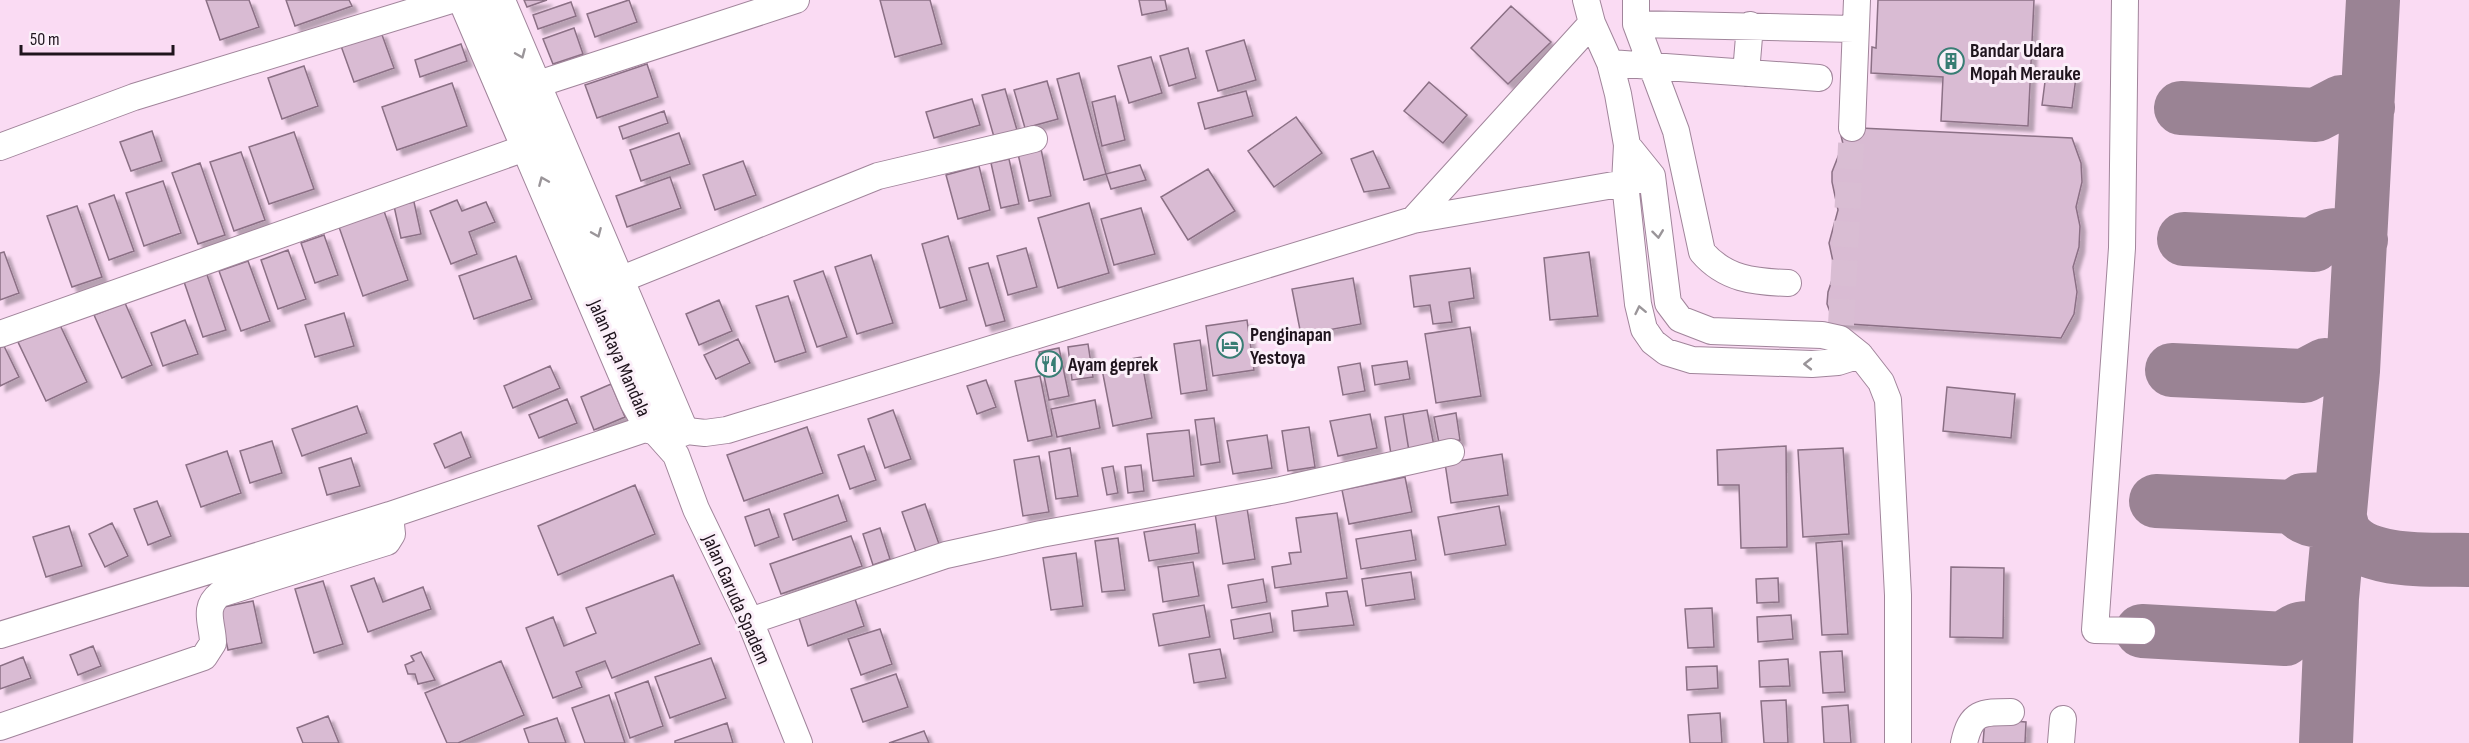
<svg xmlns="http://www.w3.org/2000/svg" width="2469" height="743" viewBox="0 0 2469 743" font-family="'Sofia Sans Condensed',sans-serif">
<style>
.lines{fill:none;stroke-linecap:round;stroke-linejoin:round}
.taxiway{stroke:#9a8394;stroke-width:54}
.building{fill:#d9bbd3;stroke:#8b7085;stroke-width:1.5;filter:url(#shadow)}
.minor-tunnel{stroke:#d9bdd3;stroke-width:26;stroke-dasharray:26 13;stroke-linecap:butt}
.minor-casing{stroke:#a1859b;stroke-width:28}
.highway-casing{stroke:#a1859b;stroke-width:35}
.minor{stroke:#fff;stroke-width:26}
.highway{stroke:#fff;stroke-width:33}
.oneway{stroke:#9a9599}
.labels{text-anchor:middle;stroke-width:6;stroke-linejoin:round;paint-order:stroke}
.poi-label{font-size:20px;font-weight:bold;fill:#1f141d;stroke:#fbeff9;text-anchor:start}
.street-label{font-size:20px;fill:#1f141d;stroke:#fbeff9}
</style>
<defs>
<filter id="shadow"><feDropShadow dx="5.5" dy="5.5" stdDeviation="1.5" flood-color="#0004"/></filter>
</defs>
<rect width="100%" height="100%" fill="#fadbf3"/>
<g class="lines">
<path class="taxiway" d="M2181,108l135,7 25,-13 27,5
M2184,239l130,6c15,-14 29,-11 47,-5
M2172,370l132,6 21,-11 28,6
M2156,501l137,6 10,-7 25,-1
M2293,507c14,16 28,16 46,8 2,6 3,13 6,18 21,32 90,26 124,27
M2142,631l143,8c14,-15 27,-13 45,-4
M2326,743l6,-145 21,-227 20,-371"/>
</g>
<path class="building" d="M206,0h43l10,27 -39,13z
M286,0h63l3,6 -57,20z
M524,0h23l-20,7z
M629,0l8,22 -42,15 -8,-23z
M880,0h50l12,44 -47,13z
M1139,0h26l2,10 -25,5z
M1878,0h156l-6,126 -87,-5 2,-44 -72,-4 1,-26 4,1z
M571,2l5,14 -38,13 -5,-14z
M1511,6l40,36 -43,42 -37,-36z
M574,28l9,26 -30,10 -10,-25z
M381,32l13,36 -40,14 -13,-36z
M1244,40l12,40 -38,11 -12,-40z
M461,44l6,17 -47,16 -5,-17z
M1188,48l8,30 -27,8 -9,-30z
M1151,57l11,36 -33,10 -11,-37z
M647,64l11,33 -61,21 -12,-33z
M304,66l14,40 -36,13 -14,-41z
M1079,73l27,101 -22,6 -27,-101z
M2046,74l30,3 -4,31 -30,-3z
M1047,81l11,38 -33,9 -11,-38z
M1429,82l38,33 -24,28 -39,-32z
M452,83l15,43 -70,24 -15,-43z
M1005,89l12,41 -23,7 -12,-42z
M1246,91l7,25 -48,13 -7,-26z
M1115,96l10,44 -23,6 -10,-44z
M972,99l8,26 -46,13 -8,-26z
M664,111l4,12 -45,16 -4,-12z
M1296,117l26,36 -48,34 -26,-36z
M1839,127l233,11 9,25 1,19 -6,25 4,19 -1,21 -6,20 4,25 -3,22 -13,24 -227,-15 -7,-19 1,-12 7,-21 -6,-28 9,-33 -6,-28v-10l11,-28z
M152,131l10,30 -31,10 -11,-29z
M294,132l20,57 -45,15 -20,-57z
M679,133l11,31 -49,17 -11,-31z
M1041,149l10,47 -22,5 -11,-47z
M1373,151l17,37 -26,4 -13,-33z
M241,152l24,68 -31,11 -24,-69z
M1009,159l10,45 -18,4 -10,-45z
M743,161l13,34 -41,15 -12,-35z
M200,163l25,72 -27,9 -26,-71z
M1140,165l6,15 -35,9 -5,-15z
M979,166l11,44 -32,9 -12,-44z
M1208,169l27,42 -47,29 -27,-43z
M670,177l11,31 -54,19 -11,-31z
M163,181l18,52 -37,13 -18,-53z
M114,195l20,56 -25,9 -20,-56z
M457,200l5,11 24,-9 9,20 -26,10 8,22 -26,10 -21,-53z
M414,202l7,32 -20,4 -7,-32z
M1089,203l20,70 -51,15 -20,-70z
M77,206l25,71 -30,10 -25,-71z
M1141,208l14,46 -41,11 -13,-46z
M384,211l24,69 -45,16 -24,-69z
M324,235l14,40 -23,8 -14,-40z
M948,236l19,64 -27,8 -18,-64z
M1026,248l11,39 -29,8 -11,-39z
M288,250l18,49 -28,10 -17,-49z
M4,252l15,41 -19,7v-47z
M1589,252l9,64 -48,4 -6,-62z
M871,255l22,68 -36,11 -22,-67z
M516,256l16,43 -58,20 -15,-43z
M248,261l22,60 -29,10 -22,-60z
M988,263l17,58 -19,5 -17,-58z
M1470,268l4,30 -25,4 3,20 -19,2 -3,-19 -16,2 -4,-31z
M205,269l21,61 -23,7 -21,-61z
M823,271l24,66 -30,10 -23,-66z
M1353,278l8,46 -60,11 -9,-46z
M788,296l18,56 -31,10 -19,-56z
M719,300l13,31 -33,14 -13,-31z
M125,303l27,62 -30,13 -28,-63z
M344,313l10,33 -39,11 -10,-32z
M185,320l13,34 -35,12 -12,-33z
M1247,320l7,50 -41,6 -7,-50z
M59,323l28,59 -41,19 -28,-59z
M1470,327l11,69 -45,7 -11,-69z
M738,339l12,24 -34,16 -12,-24z
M1200,340l7,50 -26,4 -7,-50z
M3,344l16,33 -19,9v-41z
M1088,344l5,33 -21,3 -4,-33z
M1059,348l10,48 -20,4 -10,-48z
M1141,357l11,61 -39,8 -12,-62z
M1407,361l3,18 -35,6 -3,-19z
M1360,363l5,28 -22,4 -5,-28z
M550,366l10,22 -47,20 -9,-22z
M1040,376l12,60 -24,5 -13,-60z
M986,380l10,27 -19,7 -10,-28z
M611,384l14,33 -31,13 -13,-33z
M1947,387l68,7 -4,44 -68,-7z
M567,399l10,24 -38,15 -10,-23z
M1095,400l5,28 -43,9 -6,-28z
M357,406l10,27 -65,23 -10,-27z
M893,410l18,49 -26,9 -17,-49z
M1427,410l7,36 -25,5 -6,-37z
M1456,413l4,27 -21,3 -5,-26z
M1370,414l7,34 -39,8 -8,-35z
M1403,414l6,37 -18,3 -6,-37z
M1214,418l6,44 -19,3 -6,-45z
M807,427l16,46 -79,28 -17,-46z
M1309,427l6,40 -27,4 -6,-40z
M1189,430l5,46 -41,5 -6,-47z
M461,432l10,25 -26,11 -11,-24z
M1267,435l5,33 -39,6 -6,-33z
M272,441l10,32 -32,10 -10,-32z
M864,446l12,34 -26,9 -12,-34z
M1786,446l1,101 -46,1 -2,-63h-21l-1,-35z
M1070,448l8,48 -22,3 -7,-47z
M1843,448l6,86 -46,3 -5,-87z
M227,451l14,42 -40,14 -15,-42z
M1502,454l6,41 -57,8 -6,-40z
M1039,456l10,56 -26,4 -9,-56z
M351,458l9,28 -33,9 -8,-27z
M1141,465l3,26 -16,2 -3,-26z
M1113,466l5,27 -11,2 -5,-27z
M1405,477l7,35 -63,12 -7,-34z
M635,485l20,49 -97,41 -20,-49z
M838,495l9,26 -54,19 -9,-26z
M157,501l14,35 -23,9 -14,-36z
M925,504l14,40 -23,8 -14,-40z
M1499,506l7,39 -61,10 -7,-38z
M1247,508l8,51 -32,5 -8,-51z
M769,509l10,28 -24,9 -10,-29z
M1337,513l10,65 -72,10 -3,-21 19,-3 -2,-11 12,-1 -5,-34z
M112,523l16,33 -23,11 -16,-33z
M1195,524l4,29 -50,8 -5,-29z
M69,526l13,40 -36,11 -13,-40z
M880,528l10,31 -17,6 -10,-31z
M1411,530l5,30 -55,9 -5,-30z
M851,536l11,30 -81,28 -11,-30z
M1118,538l7,52 -23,2 -7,-51z
M1842,541l6,93 -26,1 -6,-92z
M1076,553l7,53 -32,4 -8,-52z
M1193,562l6,34 -36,6 -5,-35z
M1951,567l53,1 -1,70 -53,-1z
M1411,572l4,27 -49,7 -4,-27z
M673,575l27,69 -88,34 -7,-17 -29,11 6,15 -29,11 -27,-70 27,-11 11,29 32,-13 -10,-25z
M374,578l9,24 40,-15 8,22 -63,23 -17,-46z
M1778,578l1,24 -22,1 -1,-24z
M1263,579l4,23 -35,6 -4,-23z
M323,581l20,63 -29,9 -19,-64z
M1347,591l7,34 -60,6 -2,-20 36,-5 -2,-13z
M855,599l9,27 -56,20 -9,-28z
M253,601l9,42 -34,7 -9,-42z
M1204,605l6,32 -51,9 -6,-32z
M1712,608l2,39 -26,1 -3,-39z
M1270,613l3,19 -39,7 -3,-19z
M1791,615l2,24 -35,3 -1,-25z
M880,629l12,35 -31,11 -13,-36z
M93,646l8,20 -23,9 -8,-20z
M1220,649l6,29 -32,5 -5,-29z
M1842,651l3,41 -22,1 -3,-41z
M421,652l14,28 -17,4 -3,-10h-7l-3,-9 9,-4 -3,-5z
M23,657l8,21 -31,11v-23z
M711,658l15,40 -56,20 -15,-41z
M1788,659l2,27 -30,1 -1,-26z
M501,661l23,54 -66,28h-11l-22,-50z
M1717,666l1,22 -31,2 -1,-23z
M896,674l12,33 -45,15 -12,-33z
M648,681l15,45 -33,12 -15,-45z
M609,695l16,48h-40l-13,-35z
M1786,700l2,43h-24l-3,-42z
M1848,705l3,38h-27l-2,-36z
M1720,713l2,30h-32l-2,-28z
M328,716l11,27h-36l-6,-15z
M557,718l9,25h-37l-5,-14z
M1985,719l41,3 -1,21h-42z
M727,723l6,20h-58v-2z
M924,731l5,12h-40z"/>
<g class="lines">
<path class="minor-tunnel" d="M1841,325l11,-197"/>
<g class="minor-casing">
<path id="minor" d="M1586,0l6,23 18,40 8,31 9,51 -2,38 13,121 6,25 9,13 13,10 26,8 120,4 26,-2 22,-7 -20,-16 -18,-4 -111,-4 -31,-12 -12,-16 -16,-127 -25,-31
M1636,0v24
M2125,0l-3,248 -27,382 47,1
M1610,63l209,15
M1746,73l4,-48
M535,85l261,-85
M1852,128l5,-128
M0,147l134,-50 317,-97
M1413,220l179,-197
M617,281l261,-105 156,-37
M1788,283c-34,-1 -63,-4 -86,-31l-26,-121 -40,-107 218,5
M0,334l528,-187
M1860,355l21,27 7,18 10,195v148
M651,427l25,28 20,54 54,112 49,122
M750,621l196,-66 95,-21 240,-44 170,-38
M0,635l390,-120 261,-88 54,6 22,-3 686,-210 212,-37 27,-7
M0,727l204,-70 9,-14c0,-19 -11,-35 7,-49l167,-52 5,-8 -2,-19
M1964,743c7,-31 17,-31 47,-31
M2061,743l2,-24"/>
</g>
<g class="highway-casing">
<path id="highway" d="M465,0l172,402 14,25
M498,0l183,430"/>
</g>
<use href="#minor" class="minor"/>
<use href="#highway" class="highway"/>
</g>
<defs><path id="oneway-chevron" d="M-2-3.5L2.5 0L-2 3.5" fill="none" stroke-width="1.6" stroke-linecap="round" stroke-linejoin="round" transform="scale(1.5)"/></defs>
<g class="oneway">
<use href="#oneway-chevron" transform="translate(521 54) rotate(67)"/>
<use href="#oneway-chevron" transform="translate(543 181) rotate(-113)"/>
<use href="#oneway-chevron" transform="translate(597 233) rotate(67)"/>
<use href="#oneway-chevron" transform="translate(1658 234) rotate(83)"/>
<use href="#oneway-chevron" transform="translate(1640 310) rotate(-102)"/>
<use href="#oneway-chevron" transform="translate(1808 364) rotate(-180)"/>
</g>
<defs>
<g id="building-ring" transform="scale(1.35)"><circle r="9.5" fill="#fbeff9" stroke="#387d74" stroke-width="1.5"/><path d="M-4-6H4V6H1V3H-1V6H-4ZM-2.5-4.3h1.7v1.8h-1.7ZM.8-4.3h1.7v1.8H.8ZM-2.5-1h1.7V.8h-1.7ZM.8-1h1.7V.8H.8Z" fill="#387d74"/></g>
<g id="hotel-ring" transform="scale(1.35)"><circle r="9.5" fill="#fbeff9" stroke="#387d74" stroke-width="1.5"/><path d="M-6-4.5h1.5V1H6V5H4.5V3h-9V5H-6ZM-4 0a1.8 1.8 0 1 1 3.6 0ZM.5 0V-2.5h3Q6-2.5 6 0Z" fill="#387d74"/></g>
<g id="restaurant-ring" transform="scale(1.35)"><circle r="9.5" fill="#fbeff9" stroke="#387d74" stroke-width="1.5"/><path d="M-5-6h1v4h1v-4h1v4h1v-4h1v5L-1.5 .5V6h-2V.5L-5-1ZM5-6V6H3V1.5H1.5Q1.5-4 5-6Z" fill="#387d74"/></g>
</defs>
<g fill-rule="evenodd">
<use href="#building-ring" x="1951" y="61"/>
<use href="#hotel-ring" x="1230" y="345"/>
<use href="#restaurant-ring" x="1049" y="364"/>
</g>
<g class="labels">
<g class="poi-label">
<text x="1970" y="57">Bandar Udara<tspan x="1970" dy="23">Mopah Merauke</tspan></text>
<text x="1250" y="341">Penginapan<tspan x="1250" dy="23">Yestoya</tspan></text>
<text x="1068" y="371">Ayam geprek</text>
</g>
<g class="street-label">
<text transform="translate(620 358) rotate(66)" y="7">Jalan Raya Mandala</text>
<text transform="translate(737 599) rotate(66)" y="7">Jalan Garuda Spadem</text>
</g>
</g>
<path d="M21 45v9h152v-9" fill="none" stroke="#1f141d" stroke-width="3"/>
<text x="30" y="45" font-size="18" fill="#1f141d" stroke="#fbeff9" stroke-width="4.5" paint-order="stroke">50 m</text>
</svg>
